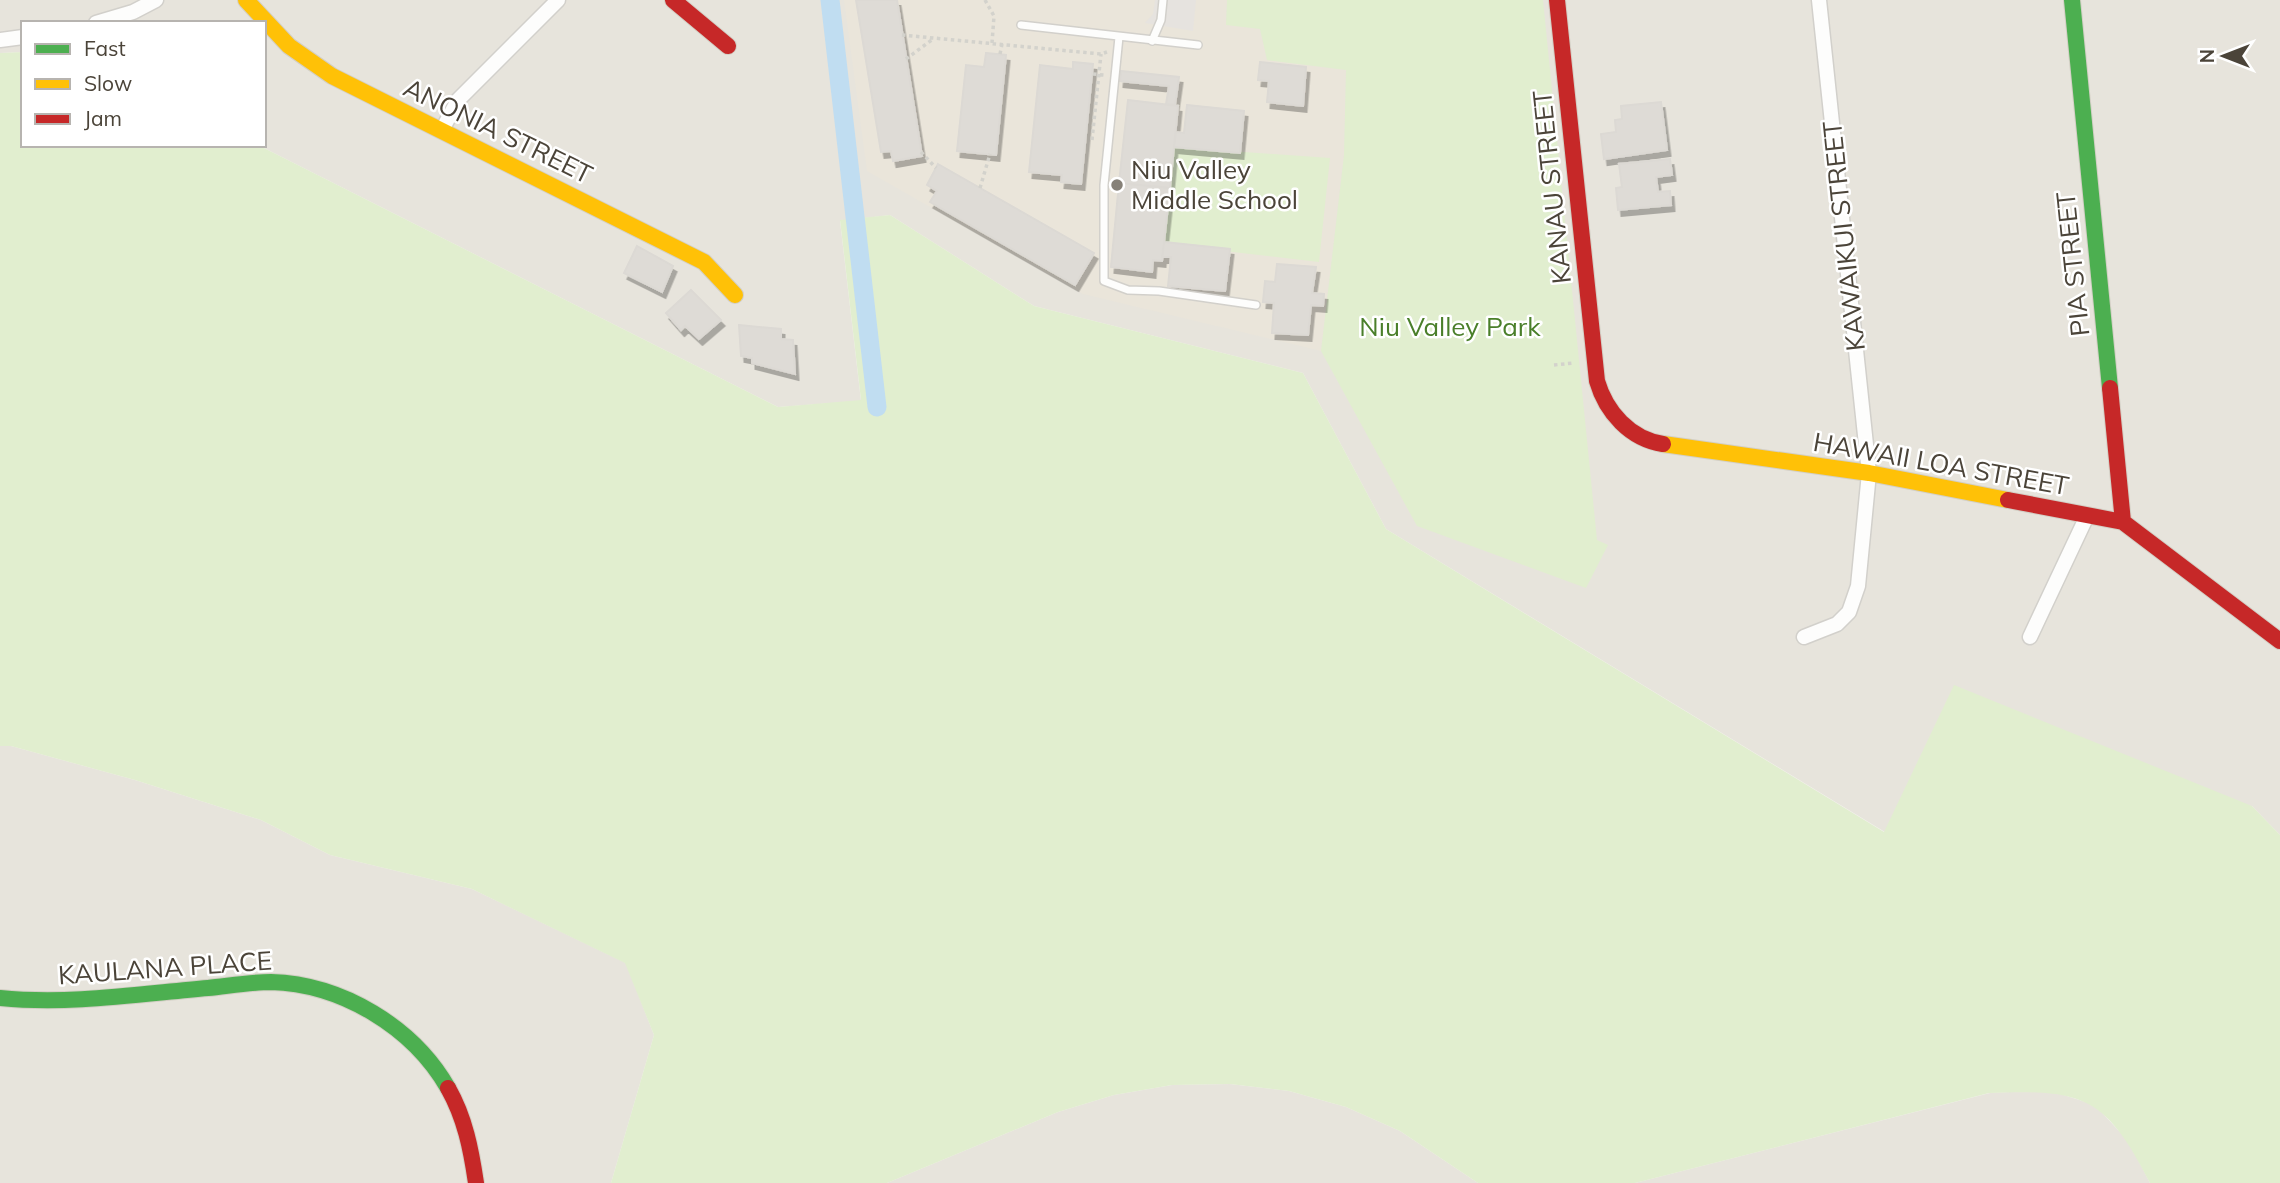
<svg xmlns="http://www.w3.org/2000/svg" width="2280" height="1183" viewBox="0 0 2280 1183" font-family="Mulish,sans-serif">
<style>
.residential{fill:#e7e4dc}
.education{fill:#eae5da}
.green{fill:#e1eecf}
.parking{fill:#e6e3df}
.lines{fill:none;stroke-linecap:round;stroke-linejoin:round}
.canal{stroke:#c0ddf1;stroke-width:19}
.building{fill:#dedbd6;stroke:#dcd9d4;stroke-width:2;filter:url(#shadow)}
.lane-casing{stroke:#d2d0cb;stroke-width:10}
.street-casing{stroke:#d2d0cb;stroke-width:17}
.fast-casing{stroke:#d3cfc5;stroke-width:18}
.slow-casing{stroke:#d3cfc5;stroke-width:18}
.jam-casing{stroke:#d3cfc5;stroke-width:18}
.path{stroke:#d3d2cc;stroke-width:3.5;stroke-dasharray:3.5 3.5;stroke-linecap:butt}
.lane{stroke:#fdfdfc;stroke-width:7}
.street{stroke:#fdfdfc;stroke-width:14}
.fast{stroke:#4caf50;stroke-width:16}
.slow{stroke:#ffc107;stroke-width:16}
.jam{stroke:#c62828;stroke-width:16}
.poi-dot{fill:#868178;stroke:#fff;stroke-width:2.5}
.labels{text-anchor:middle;stroke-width:5;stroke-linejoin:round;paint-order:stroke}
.street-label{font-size:26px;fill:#4b4439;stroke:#fff}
.poi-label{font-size:26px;fill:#4b4439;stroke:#fff;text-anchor:start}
.park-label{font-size:26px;fill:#4a7f2a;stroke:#fff}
</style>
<defs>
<filter id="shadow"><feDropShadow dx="3.5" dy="6" stdDeviation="0" flood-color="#0004"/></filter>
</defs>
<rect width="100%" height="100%" fill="#f4f2ee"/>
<path class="residential" d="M0,0h2280v835l-28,-29 -367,26 -499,-303 -83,-156 -269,-67 -144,-91 -50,6 21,180 -83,6 -520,-262h6v-122h-241v29l-23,1z
M0,746h11l124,34 126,40 69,35 142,34 154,74 28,72 -43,148h-611z
M1230,1084l59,7 57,16 54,24 78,52h-591l171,-71 56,-17 58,-10z
M2048,1090l47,15 34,37 21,41h-515l355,-90z"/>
<path class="education" d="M844,0h383l-1,24 34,5 7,31 79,10 -2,85 -23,196 -238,-57 -216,-123z"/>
<path class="green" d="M1227,0h316l54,540 11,5 -22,43 -169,-62 -96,-175 23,-196 2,-85 -79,-10 -7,-31 -34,-4z
M23,52v93h235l520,262 83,-7 -21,-180 50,-5 144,91 269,67 83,156 498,303 70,-147 298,121 28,29v348h-130c-44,-86 -66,-94 -161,-90l-354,90h-157l-78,-52 -54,-24 -57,-16 -59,-7 -58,1 -58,10 -56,17 -171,71h-276l43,-148 -29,-72 -153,-74 -142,-34 -69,-35 -126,-40 -124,-34h-11v-693z
M1174,147l156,11 -11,104 -155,-18z"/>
<path class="parking" d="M1155,0h41l-3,31 -48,-8 8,-9z"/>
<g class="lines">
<path class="canal" d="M830,0l47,407"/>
</g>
<path class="building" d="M856,0h41l25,156 -29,5 -2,-10 -10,1z
M986,53l20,2 -10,100 -39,-4 9,-86 18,2z
M1073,62l20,2 -12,120 -20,-2 1,-7 -33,-3 11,-107 33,4z
M1260,62l46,5 -3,39 -36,-4 2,-21 -11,-1z
M1121,71l58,6 -4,28 -9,-1 3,-18 -49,-5z
M1128,100l50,6 -8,82 -51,-5z
M1661,102l6,48 -63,9 -3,-25 15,-2 -1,-12 7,-1 -1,-13z
M1187,105l57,6 -4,42 -66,-6 2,-15 8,1z
M1670,159l2,16 -16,2 2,15 12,-1 1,14 -53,5 -2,-22 6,-1 -3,-23z
M938,164l156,89 -19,32 -145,-83 7,-11 -10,-6z
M1119,183l51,5 -8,73 -9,-1 -1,12 -41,-5z
M1164,242l66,7 -5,42 -57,-5 3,-29h-9z
M637,246l36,20 -11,26 -38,-19z
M1277,264l39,3 -4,26 12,1 -1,12 -12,-1 -3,30 -36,-2 2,-30 -11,-1 2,-21 10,1z
M691,290l30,30 -22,19 -14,-13 -4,4 -15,-17z
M739,325l42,4v10l12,1 2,34 -43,-11v-5l-11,-2z"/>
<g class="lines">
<g class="lane-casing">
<path id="lane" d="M1021,25l177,20
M1119,37l-15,148v96l24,9 31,1 97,14
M1152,41l9,-21 2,-20"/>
</g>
<g class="street-casing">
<path id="street" d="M96,23l37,-11 23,-12
M0,40l23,-3
M442,130l16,-30 100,-100
M1804,637l33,-13 12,-12 9,-26 11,-113 -50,-473
M2030,637l57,-121"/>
</g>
<g class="fast-casing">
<path id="fast" d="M2072,0l38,388
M0,998c69,7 139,-4 208,-10 20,-2 43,-6 63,-6 71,2 142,45 177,106"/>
</g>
<g class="slow-casing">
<path id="slow" d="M246,0l43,46 43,30 372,186 31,33
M1663,444l206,29 139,27"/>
</g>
<g class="jam-casing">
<path id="jam" d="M673,0l55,46
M1557,0l40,381c9,31 33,58 66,63
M2110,388l13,134
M2008,500l115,22 157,119
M448,1088c17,30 23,61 28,95"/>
</g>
<path class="path" d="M985,0l9,16
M902,35l199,19 6,-2
M992,43l2,-27
M1000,54l2,-10
M906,59l27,-20
M1093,74l11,1
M1092,140l9,-86
M921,152l15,16
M980,188l10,-34
M1554,365l19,-2"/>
<use href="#lane" class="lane"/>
<use href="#street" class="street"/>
<use href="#fast" class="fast"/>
<use href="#slow" class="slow"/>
<use href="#jam" class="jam"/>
</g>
<circle class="poi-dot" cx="1117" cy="185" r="7"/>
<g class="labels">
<g class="street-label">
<text transform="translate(498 131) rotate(26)" y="9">ANONIA STREET</text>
<text transform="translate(1552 187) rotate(-96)" y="9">KANAU STREET</text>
<text transform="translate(1844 236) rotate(-96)" y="9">KAWAIKUI STREET</text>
<text transform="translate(2073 264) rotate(-96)" y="9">PIA STREET</text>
<text transform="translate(1941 464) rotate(10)" y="9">HAWAII LOA STREET</text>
<text transform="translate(165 968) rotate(-4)" y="9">KAULANA PLACE</text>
</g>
<g class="poi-label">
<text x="1131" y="179">Niu Valley<tspan x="1131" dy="30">Middle School</tspan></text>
</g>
<g class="park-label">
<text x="1450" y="336">Niu Valley Park</text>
</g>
</g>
<rect x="21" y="21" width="245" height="126" fill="#ffffff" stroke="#b7b4b0" stroke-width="2"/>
<rect x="35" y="44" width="35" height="10" fill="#4caf50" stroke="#b7b4b0" stroke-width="2"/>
<text x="84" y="56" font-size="21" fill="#4b4439">Fast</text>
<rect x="35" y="79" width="35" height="10" fill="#ffc107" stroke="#b7b4b0" stroke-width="2"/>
<text x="84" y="91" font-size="21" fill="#4b4439">Slow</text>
<rect x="35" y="114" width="35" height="10" fill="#c62828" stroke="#b7b4b0" stroke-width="2"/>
<text x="84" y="126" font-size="21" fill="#4b4439">Jam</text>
<g transform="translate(2224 56) rotate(270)" stroke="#ffffff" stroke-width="5" paint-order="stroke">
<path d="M0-5L12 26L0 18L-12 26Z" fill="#4b4439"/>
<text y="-10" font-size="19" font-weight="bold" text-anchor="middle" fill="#4b4439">N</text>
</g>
</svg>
